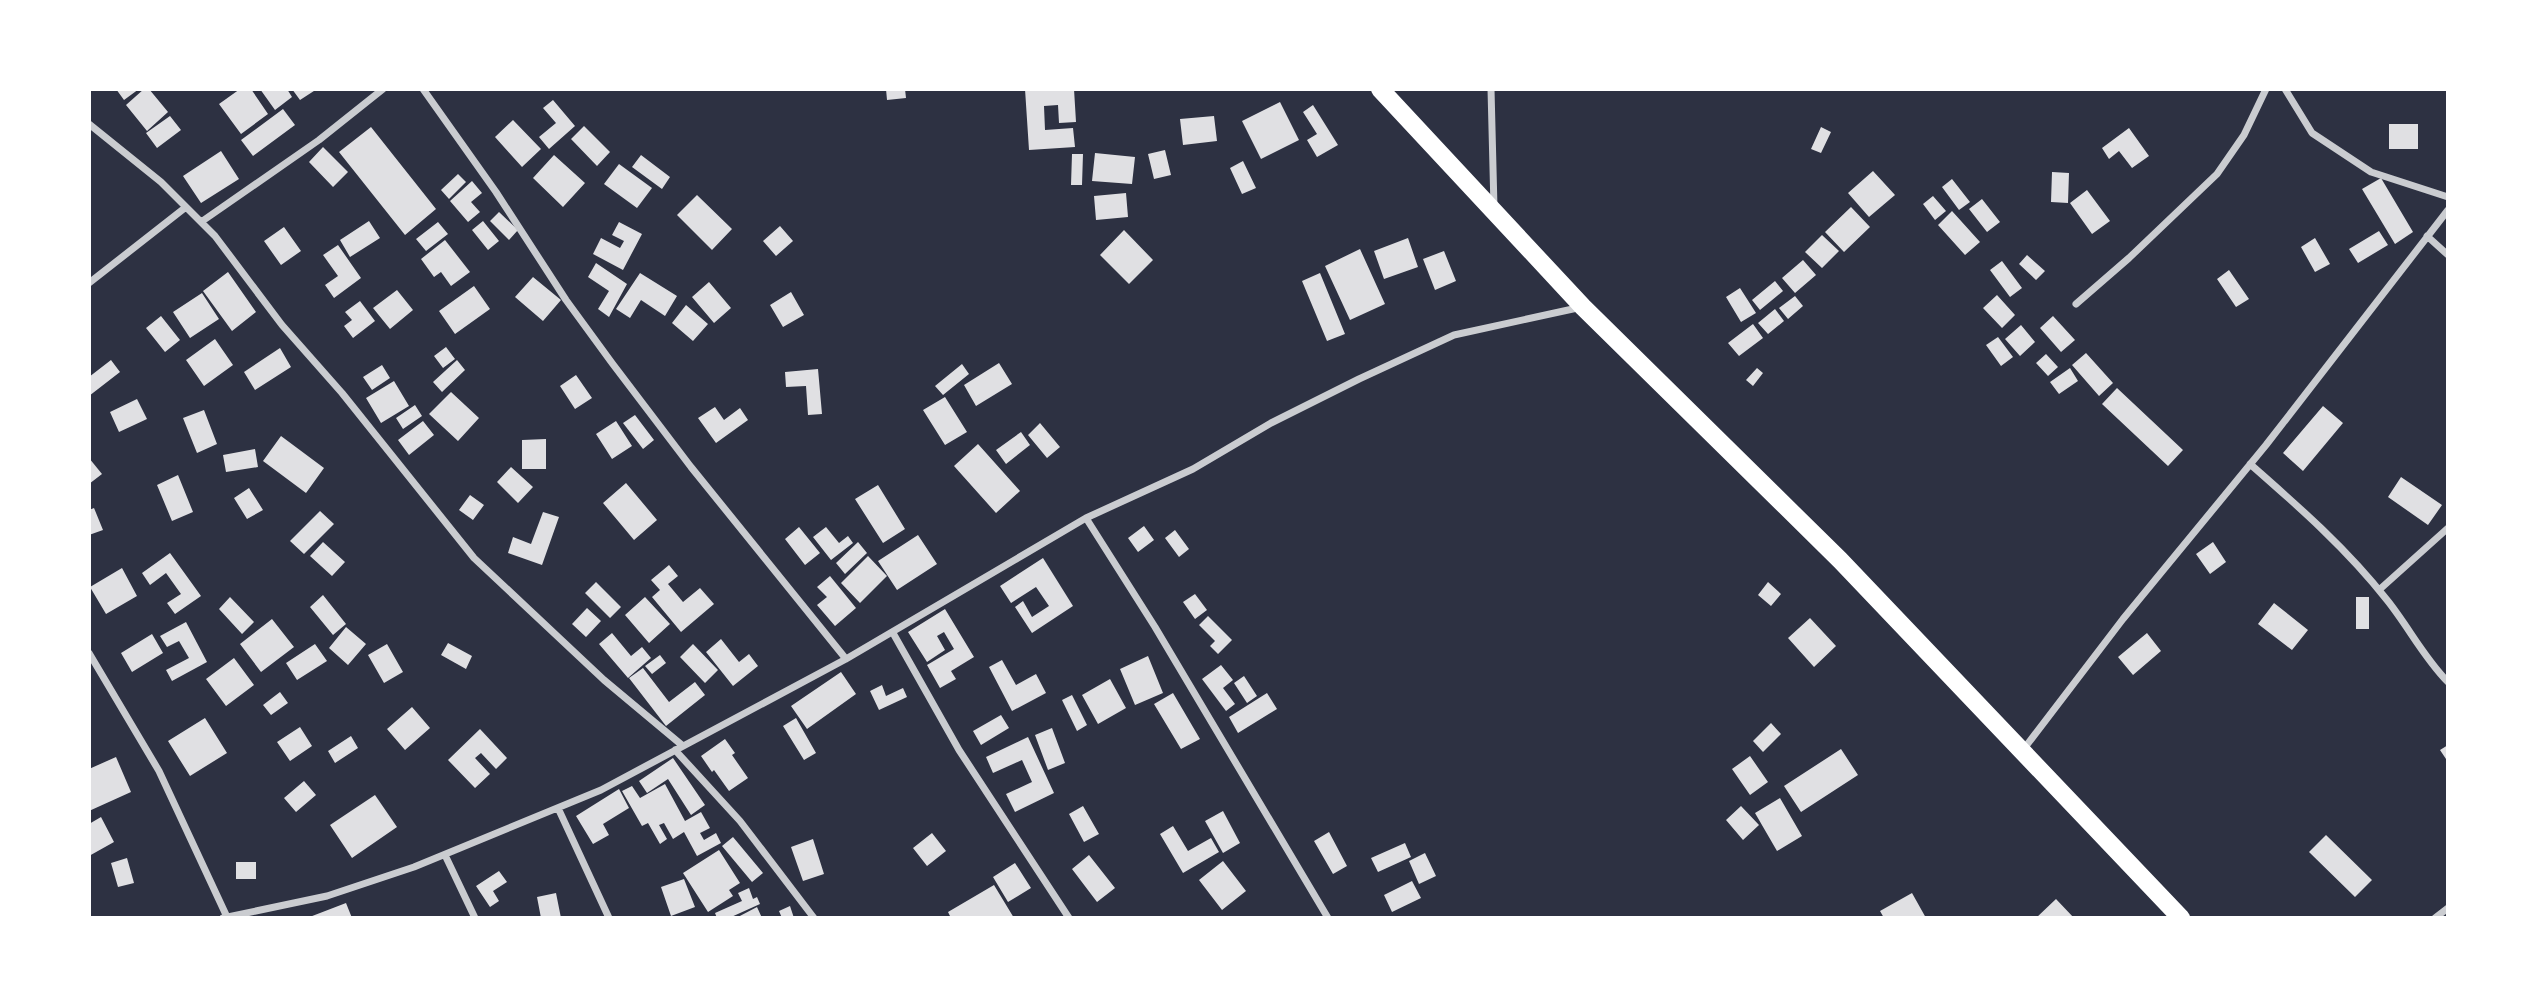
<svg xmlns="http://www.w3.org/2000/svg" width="2537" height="1007" viewBox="0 0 2537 1007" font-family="Overpass,sans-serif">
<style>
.building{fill:#e0e0e3}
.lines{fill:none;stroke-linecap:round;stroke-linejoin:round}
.minor{stroke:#caccd0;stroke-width:7}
.trunk{stroke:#fff;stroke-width:18}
</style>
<rect width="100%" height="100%" fill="#2d3142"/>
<path class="building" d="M116,89h23l-15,11z
M144,89h5l19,23 -21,19 -21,-26z
M240,89h11l17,25 -27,20 -22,-30z
M260,89h27l5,8 -17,13z
M292,89h25l-17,11z
M886,89h19l1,9 -19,2z
M1025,89h49l2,33 -17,1 -1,-18 -14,1 1,24 28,-2 2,19 -46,3z
M553,100l22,26 -26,23 -10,-12 17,-14 -13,-15z
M1280,102l19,38 -38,19 -19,-38z
M1313,105l25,40 -21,12 -10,-17 10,-6 -14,-22z
M283,109l12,16 -42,31 -12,-16z
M170,116l11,14 -24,18 -11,-15z
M1214,116l3,25 -34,4 -3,-26z
M513,120l28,29 -19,18 -27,-30z
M2389,124h29v25h-29z
M584,126l26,26 -13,14 -26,-27z
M371,127l65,82 -31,26 -66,-83z
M1821,127l10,5 -10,21 -10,-4z
M2129,128l20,28 -17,12 -13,-17 -10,8 -7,-11z
M323,147l25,25 -15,15 -24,-25z
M1165,150l6,25 -17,4 -6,-25z
M221,151l18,28 -38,24 -18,-27z
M1095,153l40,4 -3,27 -40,-3z
M1072,154h11l-1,31h-11z
M554,155l31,28 -22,24 -30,-29z
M641,155l29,22 -8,12 -30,-22z
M1243,161l13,27 -14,6 -12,-26z
M619,164l33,24 -15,20 -33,-24z
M1873,171l22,24 -26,22 -21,-24z
M2052,172l17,1 -1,30 -17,-1z
M458,174l8,8 -17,17 -8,-9z
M2381,178l32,54 -18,12 -33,-55z
M1952,179l18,23 -11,8 -17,-23z
M472,181l10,12 -11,9 9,10 -12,10 -18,-21z
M2087,190l23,31 -18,13 -22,-31z
M1126,193l2,24 -32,3 -2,-24z
M697,195l35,34 -20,21 -35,-35z
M1933,196l13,15 -11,9 -12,-16z
M1982,199l18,23 -13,10 -18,-23z
M1851,207l19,20 -26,25 -19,-20z
M1952,211l28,31 -15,13 -27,-30z
M499,212l19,18 -9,10 -19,-19z
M369,221l11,17 -30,19 -10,-17z
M483,221l16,20 -11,9 -16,-20z
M438,222l10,12 -22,17 -10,-12z
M619,222l23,12 -19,36 -30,-16 8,-16 19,10 4,-7 -12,-6z
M780,226l13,15 -17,15 -13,-15z
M284,227l17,24 -20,14 -17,-24z
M1124,230l29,30 -24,24 -29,-29z
M2379,231l9,14 -30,18 -9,-14z
M1822,235l17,16 -17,17 -17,-16z
M1408,238l10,29 -34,12 -10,-28z
M2315,238l15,26 -15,8 -14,-25z
M445,240l25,32 -19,14 -10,-14 -7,5 -13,-18z
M338,245l23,33 -27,20 -9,-13 13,-9 -15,-21z
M1360,249l25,55 -35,16 -25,-54z
M1444,251l12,30 -21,9 -12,-31z
M2027,255l18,16 -9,9 -17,-16z
M1803,260l13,15 -21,18 -13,-15z
M2002,261l20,27 -12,9 -20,-27z
M596,263l31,21 -18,33 -11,-8 11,-18 -21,-14z
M2229,270l20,29 -13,8 -19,-28z
M228,272l28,40 -24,19 -29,-40z
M640,273l37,23 -12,20 -24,-16 -11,18 -14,-9z
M1320,273l25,61 -18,7 -25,-60z
M533,277l28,23 -18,21 -28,-24z
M1775,281l8,10 -23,19 -8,-10z
M709,282l22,26 -17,15 -22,-26z
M474,286l16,23 -35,25 -16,-23z
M1740,288l16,25 -15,9 -15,-25z
M397,290l16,20 -23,19 -17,-21z
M791,292l13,23 -21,12 -13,-22z
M202,293l17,26 -29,19 -17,-26z
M1997,295l18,20 -13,13 -19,-20z
M1795,296l8,10 -15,13 -9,-11z
M360,301l15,20 -22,17 -9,-12 8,-6 -7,-8z
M686,305l22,19 -15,17 -21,-18z
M1775,309l9,12 -16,13 -10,-11z
M161,316l19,24 -15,12 -19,-24z
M2053,316l22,24 -14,12 -21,-24z
M1753,324l10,14 -24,18 -11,-13z
M2021,325l14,17 -15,14 -15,-17z
M1998,337l15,20 -12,9 -15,-21z
M215,339l18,26 -29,21 -18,-26z
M446,347l9,12 -12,9 -9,-12z
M280,348l11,19 -36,23 -11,-18z
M2086,353l27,30 -14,13 -27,-31z
M2046,354l12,13 -10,9 -12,-13z
M111,360l9,12 -31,24v-19z
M457,360l8,10 -23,22 -9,-10z
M999,363l13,21 -36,22 -12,-21z
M962,364l7,10 -26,21 -8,-9z
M382,365l8,13 -18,12 -9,-13z
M1757,368l6,5 -10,13 -7,-6z
M2070,368l8,13 -19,13 -9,-12z
M818,369l4,45 -14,1 -2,-29 -20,1 -1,-15z
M576,375l16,23 -17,11 -15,-23z
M394,381l15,25 -28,17 -15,-25z
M2117,388l66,62 -15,16 -66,-62z
M451,392l28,26 -21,23 -29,-27z
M945,397l22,35 -22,13 -22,-35z
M137,399l10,20 -28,13 -9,-20z
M415,405l7,11 -19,13 -7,-11z
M2323,406l20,17 -40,48 -20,-18z
M715,407l9,13 16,-12 8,12 -32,23 -18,-25z
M204,410l13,34 -20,9 -14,-35z
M635,415l19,25 -11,9 -20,-26z
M423,421l11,14 -25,20 -11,-15z
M616,421l16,25 -20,13 -16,-25z
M1040,423l20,24 -13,11 -19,-23z
M1021,432l9,13 -24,19 -10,-14z
M281,436l43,32 -18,25 -43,-32z
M546,439v30h-24v-29z
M978,444l42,47 -24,22 -42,-47z
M255,449l3,18 -32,5 -3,-17z
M89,458l13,16 -13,10z
M511,467l22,20 -15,16 -21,-21z
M178,475l15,37 -21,9 -15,-36z
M2401,477l41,28 -14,20 -40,-28z
M626,483l31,37 -23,20 -31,-37z
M878,485l27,44 -22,14 -28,-44z
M249,488l14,22 -16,9 -13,-21z
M470,495l14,10 -11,15 -14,-10z
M94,508l9,22 -14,5v-25z
M320,511l14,13 -30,30 -14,-13z
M543,512l16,5 -17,48 -34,-12 5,-16 18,7z
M1144,526l10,14 -16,12 -10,-14z
M799,527l21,26 -15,12 -20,-26z
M826,527l13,16 9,-7 5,7 -22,17 -18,-23z
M1175,530l14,19 -10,8 -14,-19z
M918,535l19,29 -40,26 -19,-29z
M323,542l22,20 -13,14 -22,-20z
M858,542l9,11 -22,21 -9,-11z
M2213,542l13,20 -16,12 -14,-20z
M170,553l31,43 -26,18 -8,-11 14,-9 -15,-21 -16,12 -8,-12z
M868,556l19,20 -27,27 -19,-20z
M1043,558l30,48 -41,27 -17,-26 8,-6 9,16 17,-11 -13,-19 -25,16 -11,-17z
M669,565l9,11 -10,8 15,18 17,-14 14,16 -33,28 -29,-35 8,-7 -9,-10z
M122,568l15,28 -31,18 -16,-27z
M830,576l26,32 -21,18 -18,-21 10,-8 -10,-10z
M596,582l25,25 -11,11 -25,-25z
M1768,582l13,12 -10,12 -13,-11z
M1195,594l12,16 -12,9 -12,-17z
M323,595l23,29 -13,11 -23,-28z
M230,597l24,25 -12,12 -23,-25z
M645,597l25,27 -21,19 -24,-28z
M2356,597h13v32h-13z
M2274,603l34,27 -16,20 -34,-26z
M587,608l14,13 -15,16 -14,-13z
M945,609l29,48 -23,14 5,8 -16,9 -13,-23 27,-16 -10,-17 -7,4 8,14 -18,12 -19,-30z
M1208,616l24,24 -14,14 -8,-8 5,-5 -16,-16z
M1810,618l26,28 -22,21 -26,-29z
M272,619l22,28 -33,25 -21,-28z
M186,622l21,40 -35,19 -6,-11 23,-12 -10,-17 -12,6 -7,-11z
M346,627l20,17 -18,21 -19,-17z
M612,633l19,23 11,-9 9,11 -23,20 -29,-34z
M2147,633l14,18 -28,24 -15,-18z
M152,634l11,19 -31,19 -11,-19z
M721,639l18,23 10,-8 9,12 -25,20 -27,-34z
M448,643l24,13 -6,13 -25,-14z
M315,644l12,17 -30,19 -11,-17z
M387,644l16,28 -19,11 -16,-28z
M693,644l25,26 -13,13 -25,-26z
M660,655l6,8 -14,11 -7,-8z
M1148,656l15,37 -28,12 -15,-36z
M234,658l20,27 -28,21 -20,-27z
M1002,660l14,25 20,-11 10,19 -34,18 -23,-44z
M1221,665l12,15 -10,8 12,16 -9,7 -24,-32z
M643,668l26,34 26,-20 10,13 -39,31 -37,-48z
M841,672l15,22 -49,35 -16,-23z
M1244,676l13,20 -10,7 -13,-20z
M1110,679l16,29 -28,16 -16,-29z
M882,685l4,11 17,-8 4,9 -28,13 -9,-19z
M280,692l8,11 -17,12 -8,-10z
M1173,693l27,46 -19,10 -27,-45z
M1267,693l10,16 -39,24 -9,-16z
M1072,695l15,30 -10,6 -15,-31z
M412,707l18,21 -25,22 -18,-21z
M1001,715l8,13 -28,17 -8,-14z
M205,718l22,35 -37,23 -22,-35z
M796,718l20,35 -12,7 -21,-34z
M1771,723l10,11 -18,18 -10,-11z
M300,727l12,19 -22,15 -13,-19z
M1052,728l13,35 -17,7 -13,-35z
M480,729l27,29 -11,11 -15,-16 -6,5 15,16 -15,14 -27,-28z
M351,736l7,12 -23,15 -7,-12z
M1028,737l26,56 -39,19 -9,-18 26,-12 -10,-22 -29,13 -7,-16z
M725,739l10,14 -3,2 16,23 -19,13 -15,-21 -2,2 -11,-16z
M2448,745v17l-8,-12z
M1841,749l17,26 -57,37 -17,-26z
M1750,756l18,26 -18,13 -18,-26z
M116,757l15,35 -42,19v-42z
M673,758l32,47 -14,10 -23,-36 -21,14 -8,-12z
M304,781l12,14 -20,17 -12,-14z
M665,784l20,37 16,-9 9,16 -10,5 4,7 12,-7 5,10 -24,13 -13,-24 -11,7 -9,-16 -5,2 8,14 -7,5 -12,-21 -6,3 -20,-35 10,-5 8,12z
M619,789l10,19 -26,16 6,11 -16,9 -17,-28z
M375,795l22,32 -45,31 -22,-33z
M1780,798l22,38 -25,15 -22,-38z
M1083,806l16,28 -15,8 -15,-28z
M1741,806l18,19 -16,15 -17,-20z
M1223,811l17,32 -17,10 -18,-32z
M101,817l13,25 -25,14v-32z
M1173,826l15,25 23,-13 8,14 -36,21 -23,-39z
M1329,832l18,34 -14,8 -19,-33z
M932,833l14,18 -19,15 -14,-18z
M2326,835l46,45 -17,17 -46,-45z
M733,837l30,36 -11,9 -30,-36z
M813,839l11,35 -21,7 -12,-34z
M1405,843l6,14 -33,15 -7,-14z
M719,850l21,33 -11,7 4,6 -25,16 -25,-39z
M1425,853l11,23 -17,8 -10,-23z
M1089,855l26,33 -18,14 -25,-33z
M127,858l7,25 -16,4 -7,-24z
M1223,861l23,30 -24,19 -23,-30z
M236,862h20v17h-20z
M1015,863l16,25 -23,14 -15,-25z
M499,871l8,11 -14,9 6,10 -9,6 -14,-21z
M684,879l11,28 -24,9 -10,-29z
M1412,881l9,17 -29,14 -8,-17z
M994,885l20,33h-63l-3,-6z
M749,888l4,11 4,-2 3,7 -31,14h-12l-2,-5 27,-12 -4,-8z
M556,893l5,25h-20l-4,-21z
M1912,893l14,25h-42l-4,-7z
M2056,899l18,19h-38z
M346,903l6,15h-45z
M790,906l4,12h-12l-3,-7z
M757,907l5,11h-26z"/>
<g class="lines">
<path class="minor" d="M423,89l73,103 70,108 46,63 79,104 155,192
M1491,89l3,119
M2285,89l27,44 59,39 77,25
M89,124l72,58 54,54 67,89 60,68 132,165 130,122 79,66
M201,222l118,-82 64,-51
M2427,236l21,19
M89,283l97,-76
M2076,304l53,-46 88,-84 27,-39 22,-46
M2250,464c48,42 97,85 137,136 21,26 37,58 61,82
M1086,518l69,109 173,291
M2379,590l69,-62
M893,633l66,117 110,168
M89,653l70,118 68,146
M675,750l65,71 74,97
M2023,750l100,-131 143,-174 182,-235
M558,808l51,110
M445,855l30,63
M223,918l104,-22 87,-29 187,-77 245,-131 240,-141 107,-49 78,-46 88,-44 95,-44 128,-28
M2435,918l13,-10"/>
<path class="trunk" d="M1380,89l203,218 257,253 341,358"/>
</g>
<rect width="2537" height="1007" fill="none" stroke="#ffffff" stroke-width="182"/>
</svg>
